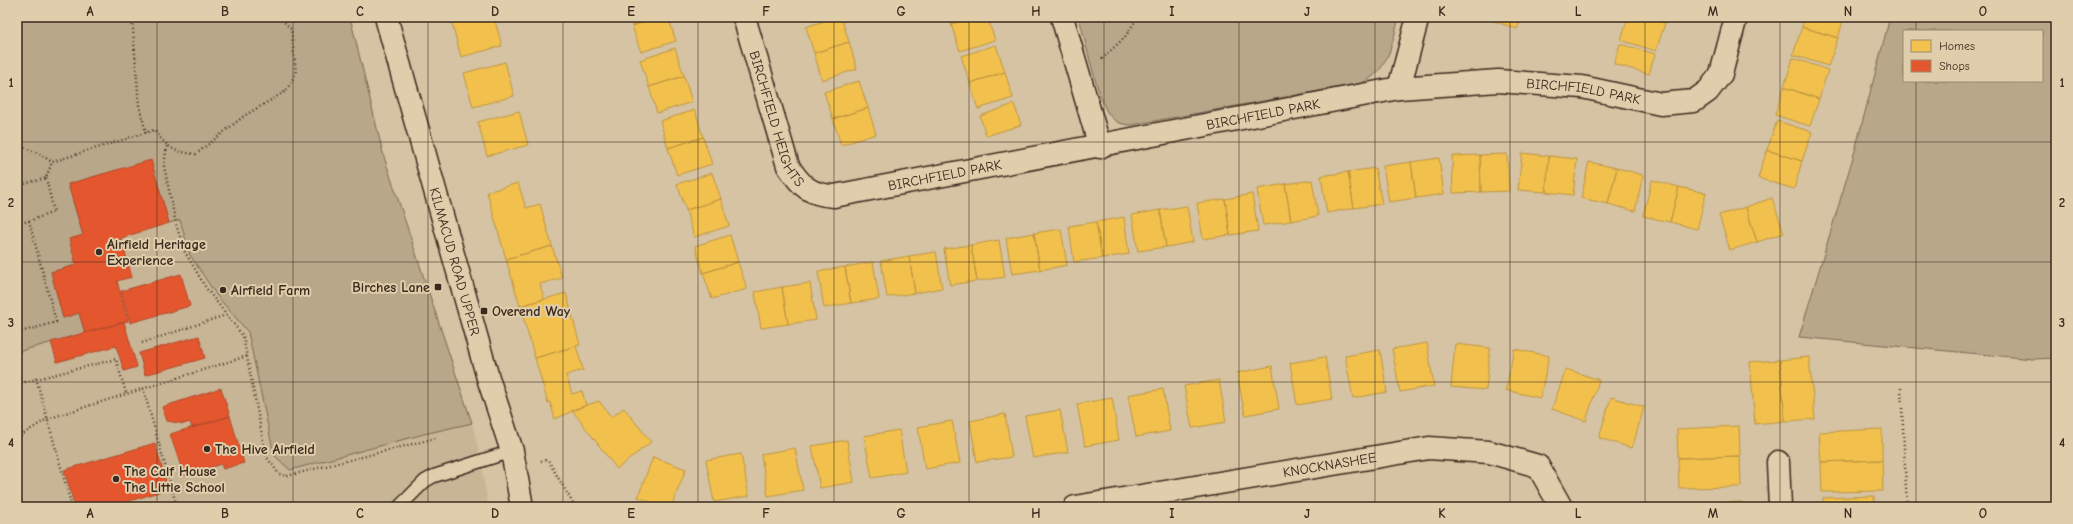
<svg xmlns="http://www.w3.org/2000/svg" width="2073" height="524" viewBox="0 0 2073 524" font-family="'Comic Neue',sans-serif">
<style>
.built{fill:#c7b596}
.green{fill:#b9a78a;stroke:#7a6854;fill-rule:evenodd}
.homes{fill:#f2c14e;stroke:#bb9440}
.shops{fill:#e4572e;stroke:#b14a29}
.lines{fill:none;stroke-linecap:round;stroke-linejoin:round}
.lane-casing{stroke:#3b2a1e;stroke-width:15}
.street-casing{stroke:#3b2a1e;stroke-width:25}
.secondary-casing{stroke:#3b2a1e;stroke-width:25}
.path{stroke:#3b2a1e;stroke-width:2.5;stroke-dasharray:1 3;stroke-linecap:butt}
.lane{stroke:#dfcdab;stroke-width:12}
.street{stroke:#dfcdab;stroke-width:22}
.secondary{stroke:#dfcdab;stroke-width:22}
.grid{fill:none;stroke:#3b2a1e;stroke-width:1;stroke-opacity:0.55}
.poi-dot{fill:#3b2a1e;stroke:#dfcdab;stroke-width:1.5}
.labels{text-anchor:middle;stroke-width:4;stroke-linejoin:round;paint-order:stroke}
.street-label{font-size:14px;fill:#3b2a1e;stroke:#dfcdab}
.poi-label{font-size:14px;font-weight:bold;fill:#3b2a1e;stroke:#dfcdab;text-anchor:start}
.neatline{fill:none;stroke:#3b2a1e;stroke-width:1.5}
.grid-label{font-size:13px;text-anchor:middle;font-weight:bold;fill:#3b2a1e}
</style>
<rect width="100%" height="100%" fill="#d5c3a3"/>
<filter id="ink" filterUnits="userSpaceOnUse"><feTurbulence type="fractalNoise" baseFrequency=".025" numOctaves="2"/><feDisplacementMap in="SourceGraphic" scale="8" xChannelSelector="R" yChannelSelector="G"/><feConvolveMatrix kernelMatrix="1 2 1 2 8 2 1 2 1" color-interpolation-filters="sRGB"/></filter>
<g filter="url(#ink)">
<path class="built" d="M17,17h333l34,140 88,266 9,37 7,47h-471z"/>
<path class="green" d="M17,17h333l34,140 88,266 -48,11 -134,36 -16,-15 -26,-123 -31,-36 -27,-41 -10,-35 -11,3 -18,-62 -83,23 15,51 -7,30 -25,7 12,46 16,-5 6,20 -68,19z
M1079,17h320c-7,26 -10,54 -37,66l-230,42c-8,0 -16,-2 -22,-9 -11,-12 -26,-80 -31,-99z
M1890,17h166v341l-23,1 -234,-22 55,-183zM1904,31h138v50h-138z"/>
<path class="homes" d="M475,17h19l8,29 -41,11 -9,-34z
M630,17h31l-29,9z
M661,17h7l8,24 -35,11 -9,-26z
M836,17h5l8,25 -35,11 -8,-26z
M949,17h26l-24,7z
M975,17h12l8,23 -35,11 -9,-27z
M1482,17h39l-4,12z
M1628,17h18l19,6 -9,28 -35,-11z
M1646,17h21l-2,6z
M1805,17h39l-6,21 -36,-11z
M1802,27l36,11 -10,28 -35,-11z
M849,42l8,27 -35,11 -8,-27z
M1620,44l35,10 -6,20 -35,-10z
M996,45l9,27 -35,11 -9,-27z
M675,48l9,28 -35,11 -9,-27z
M1793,58l35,12 -9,29 -35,-12z
M505,62l9,34 -41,11 -9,-34z
M1005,72l8,26 -35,11 -8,-26z
M684,76l8,26 -35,11 -8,-26z
M859,81l9,27 -35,11 -9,-27z
M1784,87l35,12 -9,27 -35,-11z
M1014,104l7,21 -35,11 -6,-20z
M868,108l8,26 -35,11 -8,-26z
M695,110l8,27 -35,11 -8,-27z
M519,111l9,34 -41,11 -9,-34z
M1777,121l35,11 -10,29 -35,-11z
M703,137l9,27 -35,11 -9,-27z
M1767,150l35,11 -8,28 -36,-11z
M1522,153l27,3 -3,36 -28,-2z
M1507,154l2,37 -28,1 -1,-37z
M1480,155l1,37 -28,1 -1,-37z
M1549,156l28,3 -4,36 -27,-3z
M1439,158l5,36 -28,4 -5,-36z
M1411,162l5,36 -27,4 -6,-36z
M1589,162l28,6 -9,36 -27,-6z
M1375,168l7,36 -28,4 -6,-36z
M1617,168l26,7 -8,36 -27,-7z
M1348,172l6,36 -27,5 -6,-37z
M712,173l9,26 -35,11 -9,-26z
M1312,180l6,36 -27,5 -6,-37z
M1652,180l27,7 -9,35 -27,-6z
M518,183l8,25 14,-4 12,42 -46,13 -19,-67z
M1285,184l6,37 -28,4 -6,-36z
M1679,187l27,6 -9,36 -27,-7z
M1252,194l6,37 -28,4 -5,-36z
M1772,198l12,35 -27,9 -11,-35z
M721,199l8,27 -35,11 -8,-27z
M1225,199l5,36 -27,4 -6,-36z
M1187,206l6,36 -27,5 -6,-37z
M1746,207l11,35 -27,8 -11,-35z
M1160,210l6,37 -28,4 -6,-36z
M1124,217l5,37 -27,4 -6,-36z
M1096,222l6,36 -28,4 -5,-36z
M1061,229l6,36 -27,5 -6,-37z
M1034,233l6,37 -28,4 -6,-36z
M730,235l8,27 -35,11 -8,-27z
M999,240l6,37 -28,4 -6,-36z
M971,245l6,36 -27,4 -6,-36z
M552,246l10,32 -22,6 4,15 -24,7 -14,-47z
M936,252l6,36 -27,5 -6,-37z
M909,256l6,37 -28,4 -6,-36z
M738,262l9,27 -35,10 -9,-26z
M873,262l6,37 -28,4 -6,-36z
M845,267l6,36 -27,5 -6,-37z
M810,283l6,37 -28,4 -6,-37z
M782,287l6,37 -27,4 -6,-36z
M566,293l14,52 -45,13 -15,-52z
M1427,343l7,43 -34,6 -8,-43z
M1455,344l35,4 -4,42 -35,-3z
M576,346l7,24 -17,5 6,19 10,-3 4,14 -31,14 -5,-17 -2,1 -13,-45z
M1514,349l35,7 -9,42 -34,-8z
M1380,350l7,42 -34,6 -8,-42z
M1325,357l7,42 -35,6 -7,-42z
M1809,357l6,62 -30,2 -5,-61z
M1780,360l5,61 -30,3 -5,-62z
M1272,366l7,43 -34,6 -8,-42z
M1566,369l33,11 -13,41 -34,-12z
M1219,380l7,42 -34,6 -8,-42z
M1163,389l7,42 -34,6 -8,-42z
M1611,397l33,10 -12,41 -33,-10z
M1112,398l7,42 -34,6 -8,-42z
M599,401l12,16 13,-9 27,34 -34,27 -45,-59z
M1060,410l8,42 -35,6 -8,-42z
M1005,414l7,43 -35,5 -7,-41z
M952,421l8,42 -35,6 -7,-42z
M1739,426l1,30 -62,2 -1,-29z
M1882,429v31l-61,2 -2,-30z
M899,430l7,42 -34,6 -8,-42z
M847,440l7,42 -34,6 -8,-42z
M795,448l8,42 -35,6 -7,-42z
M741,454l8,42 -35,6 -8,-42z
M1740,456l1,31 -62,1 -1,-30z
M653,457l33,12 -15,38h-7l-26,-10z
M1882,460l1,31 -61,1 -1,-30z
M1874,496v11h-50l-1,-9z
M1742,502v5h-62v-2z"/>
<path class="shops" d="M151,160l18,63 -48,15 11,39 -15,4 11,40 -43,12 -6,-20 -16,5 -12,-46 25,-7 -7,-26 14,-4 -15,-51z
M181,274l9,32 -60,17 -9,-32z
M124,322l13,45 -13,4 -8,-25 -59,16 -6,-20z
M199,336l6,22 -60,17 -6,-22z
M221,388l9,28 -38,12 -2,-6 -6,2 -17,-3 -5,-14z
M230,416l14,47 -21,6 -2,-5 -37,12 -14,-42z
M155,443l13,46 -57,18h-36l-11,-37z"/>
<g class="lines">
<g class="lane-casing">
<path id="lane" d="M399,507l26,-26 9,-5 78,-25"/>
</g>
<g class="street-casing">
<g id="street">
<path id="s1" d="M744,17l44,149c13,20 22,29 46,30l565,-108 99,-7 84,6 79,17 33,-3 14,-10 13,-17 15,-57"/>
<path d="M1062,17l38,130"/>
<path d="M1399,88l19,-71"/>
<path d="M1778,462l2,45"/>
<path id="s2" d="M1075,507l354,-59 60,4 49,14 23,41"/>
</g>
</g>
<g class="secondary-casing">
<g id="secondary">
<path id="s3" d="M386,17l102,361 24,73 10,56"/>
</g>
</g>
<path class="path" d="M132,17l7,88 7,28
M1102,59l23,-22 13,-20
M17,145l21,8 14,9
M167,146l-3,20 12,58 9,28 21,36 37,48 23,120 13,18 8,2 149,-38
M17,186l29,-8 6,-16 102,-32c14,18 19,22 42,24l48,-38 42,-25 10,-18 -5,-44 -12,-12
M29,221l25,-9 -8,-34
M17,224l12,-3 27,101 -39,11
M142,343l84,-28
M36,378l36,129
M17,384l99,-25 10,34
M143,388l34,119
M1901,388l6,119
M17,438l30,-19 200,-63
M541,461l7,-1 27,47"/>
<use href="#lane" class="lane"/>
<use href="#street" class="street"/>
<use href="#secondary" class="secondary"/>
</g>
</g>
<path class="grid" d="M157,17v490M293,17v490M428,17v490M563,17v490M698,17v490M834,17v490M969,17v490M1104,17v490M1239,17v490M1375,17v490M1510,17v490M1645,17v490M1780,17v490M1916,17v14M1916,81v426M17,142h2039M17,262h2039M17,382h2039"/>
<g class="poi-dot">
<circle cx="99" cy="252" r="4"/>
<rect x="434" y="283" width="8" height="8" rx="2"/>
<circle cx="223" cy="290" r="4"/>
<rect x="480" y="307" width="8" height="8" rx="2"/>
<circle cx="207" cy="449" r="4"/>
<circle cx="116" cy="479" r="4"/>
</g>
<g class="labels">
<g class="street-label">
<text dy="5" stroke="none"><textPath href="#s1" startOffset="974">BIRCHFIELD PARK</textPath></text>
<text dy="5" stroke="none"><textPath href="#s1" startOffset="650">BIRCHFIELD PARK</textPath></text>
<text dy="5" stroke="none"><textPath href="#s1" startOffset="107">BIRCHFIELD HEIGHTS</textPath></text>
<text dy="5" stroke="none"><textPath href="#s1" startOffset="326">BIRCHFIELD PARK</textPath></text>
<text dy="5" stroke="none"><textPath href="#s3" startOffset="254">KILMACUD ROAD UPPER</textPath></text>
<text dy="5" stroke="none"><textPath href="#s2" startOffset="258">KNOCKNASHEE</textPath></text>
</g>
<g class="poi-label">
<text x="107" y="249">Airfield Heritage<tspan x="107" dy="16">Experience</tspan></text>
<text x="430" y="292" text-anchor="end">Birches Lane</text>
<text x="231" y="295">Airfield Farm</text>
<text x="492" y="316">Overend Way</text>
<text x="215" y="454">The Hive Airfield</text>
<text x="124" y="476">The Calf House<tspan x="124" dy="16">The Little School</tspan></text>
</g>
</g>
<rect width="2073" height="524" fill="none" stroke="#dfcdab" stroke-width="44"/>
<rect x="1903" y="30" width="140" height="52" fill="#dfcdab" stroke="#9d8c73"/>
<rect x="1911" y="40" width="20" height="12" fill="#f2c14e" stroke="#9d8c73"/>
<text x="1939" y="50" font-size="12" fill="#3b2a1e">Homes</text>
<rect x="1911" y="60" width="20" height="12" fill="#e4572e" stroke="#9d8c73"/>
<text x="1939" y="70" font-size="12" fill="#3b2a1e">Shops</text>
<rect x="22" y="22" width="2029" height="480" class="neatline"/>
<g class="grid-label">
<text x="90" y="16">A</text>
<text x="225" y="16">B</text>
<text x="360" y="16">C</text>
<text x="495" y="16">D</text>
<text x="631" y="16">E</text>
<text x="766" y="16">F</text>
<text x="901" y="16">G</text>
<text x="1036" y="16">H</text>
<text x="1172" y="16">I</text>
<text x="1307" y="16">J</text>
<text x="1442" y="16">K</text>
<text x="1578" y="16">L</text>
<text x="1713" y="16">M</text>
<text x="1848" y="16">N</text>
<text x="1983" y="16">O</text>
<text x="11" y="87">1</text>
<text x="2062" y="87">1</text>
<text x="11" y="207">2</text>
<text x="2062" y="207">2</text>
<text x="11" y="327">3</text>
<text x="2062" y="327">3</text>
<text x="11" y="447">4</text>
<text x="2062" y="447">4</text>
<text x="90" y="518">A</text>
<text x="225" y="518">B</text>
<text x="360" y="518">C</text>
<text x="495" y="518">D</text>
<text x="631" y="518">E</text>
<text x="766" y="518">F</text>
<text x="901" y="518">G</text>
<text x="1036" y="518">H</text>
<text x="1172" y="518">I</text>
<text x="1307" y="518">J</text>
<text x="1442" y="518">K</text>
<text x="1578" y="518">L</text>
<text x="1713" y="518">M</text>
<text x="1848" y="518">N</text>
<text x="1983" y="518">O</text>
</g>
</svg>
